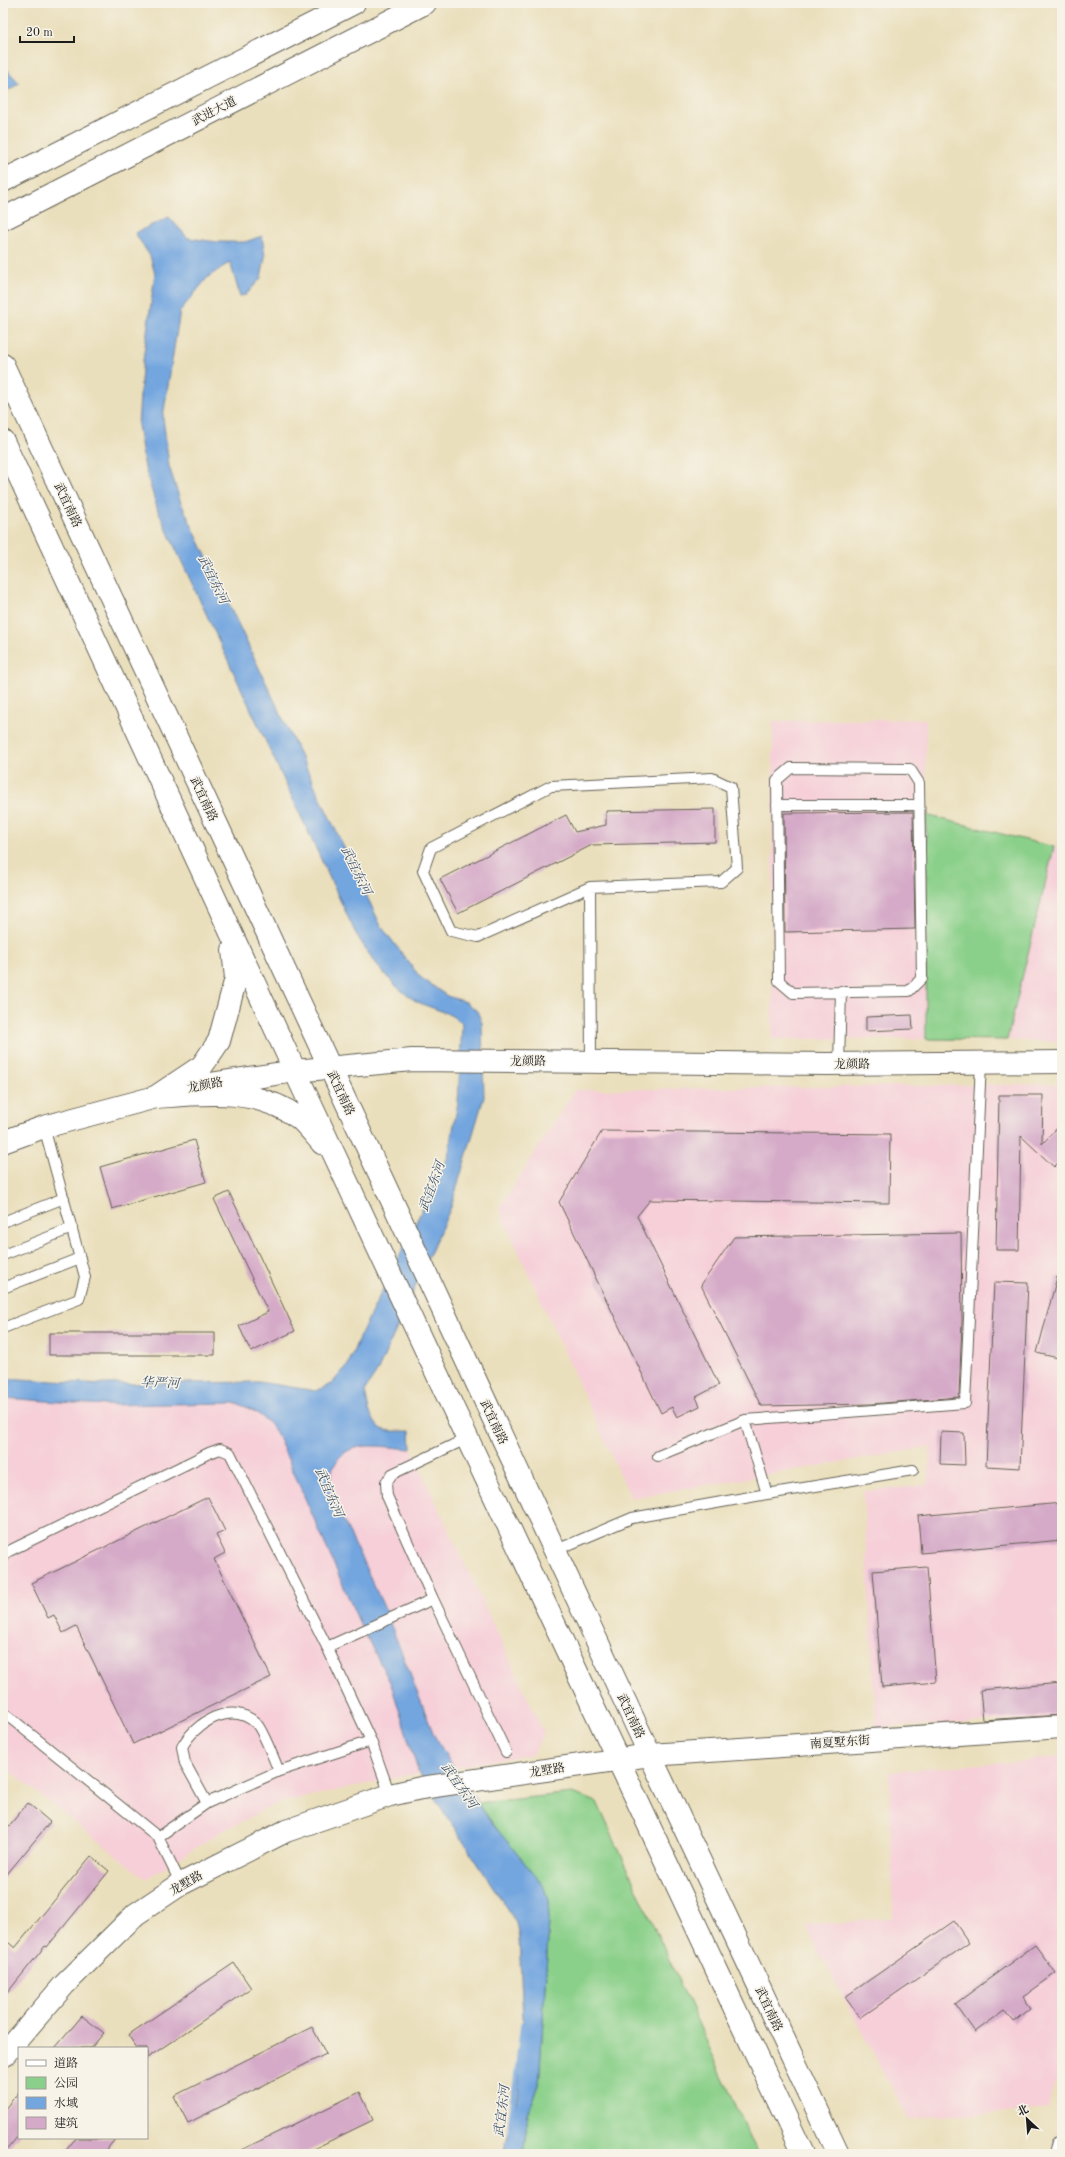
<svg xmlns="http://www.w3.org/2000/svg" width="1065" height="2157" viewBox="0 0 1065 2157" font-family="'Old Standard TT','Noto Serif SC',serif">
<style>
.built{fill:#f6cfd8}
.green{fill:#8bd08a;stroke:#547653}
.water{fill:#73a6df;stroke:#48617e}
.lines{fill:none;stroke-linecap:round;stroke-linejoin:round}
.stream{stroke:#73a6df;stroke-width:5.5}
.building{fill:#d5aac8}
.lane-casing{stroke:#646054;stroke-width:12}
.secondary-casing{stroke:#646054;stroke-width:24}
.primary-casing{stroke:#646054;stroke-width:24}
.lane{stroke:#fff;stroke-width:10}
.secondary{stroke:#fff;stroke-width:22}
.primary{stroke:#fff;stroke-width:22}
.labels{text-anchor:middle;stroke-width:3;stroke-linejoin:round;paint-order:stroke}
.street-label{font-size:12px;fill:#1c1c1c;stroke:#f7f3e8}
.water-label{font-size:13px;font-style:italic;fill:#3f536a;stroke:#f7f3e8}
</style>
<rect width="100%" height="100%" fill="#f7f3e8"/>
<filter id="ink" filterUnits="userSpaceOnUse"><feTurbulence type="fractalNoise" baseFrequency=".025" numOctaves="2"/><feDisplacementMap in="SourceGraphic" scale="8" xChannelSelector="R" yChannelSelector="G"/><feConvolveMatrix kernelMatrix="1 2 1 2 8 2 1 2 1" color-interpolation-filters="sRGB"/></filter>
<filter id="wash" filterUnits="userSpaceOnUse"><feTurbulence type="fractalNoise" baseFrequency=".012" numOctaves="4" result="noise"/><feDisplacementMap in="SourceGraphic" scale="16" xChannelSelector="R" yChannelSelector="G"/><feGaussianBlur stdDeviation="0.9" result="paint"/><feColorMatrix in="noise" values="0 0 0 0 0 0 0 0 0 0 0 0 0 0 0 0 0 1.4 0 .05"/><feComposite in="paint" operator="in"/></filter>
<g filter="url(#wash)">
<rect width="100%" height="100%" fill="#eadfbc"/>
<path class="built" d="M926,719v320h-154l1,-318z
M1054,847l8,2v193l-55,-2z
M1062,1084v634l-186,10 -13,-237 65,-6 2,-38 -299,51 -132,-289 76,-119z
M3,1398l101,7 129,-2 132,43 46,3 133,284 -11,21 -134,23 -121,26 -56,28 -76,48 -143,-114z
M1062,1757v289l-13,63 -140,10 -104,-193 88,-8 -4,-146z"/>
<path class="green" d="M926,815l128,32 -47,193 -81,-1z
M572,1793l25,9 161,352h-235l5,-41 11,-28 10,-164 -1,-22 -70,-96z"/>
<path class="water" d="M3,65l16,18 -8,6 -8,2z
M169,217l19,21 29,4h28l17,-6 3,21 -4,21 -15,17 -6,1 -10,-34 -22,15 -28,34 -17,106 6,49 12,37 200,423 39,51 27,19 19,6 11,9 5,12 2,74 -33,110 -73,163 -13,20c2,13 5,35 20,40 7,2 17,1 25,1l1,18c-40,-3 -78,-14 -82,40l54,116 51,130 16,27 41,60 52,63 5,14 1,22 -10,164 -11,28 -5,41h-20l15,-58 5,-78 -4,-80 -3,-16 -97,-148 -28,-90 -31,-60 -84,-192c-11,-15 -24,-25 -43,-29l-129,2 -101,-7v-20l100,6 156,-2 57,9 15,-7 17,-19 10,-25 90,-183 10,-55 4,-78c-10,-12 -31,-15 -46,-23 -26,-15 -46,-44 -61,-69l-197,-421 -13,-43 -7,-43 4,-57 13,-94 -5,-18 -15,-23z"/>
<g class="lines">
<path class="stream" d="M510,2131l13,-107"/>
</g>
<g id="blocks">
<path class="building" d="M715,809v33l-123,3 -134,68 -18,-34 126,-64 9,17 31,-7v-14z
M913,812l2,117 -130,3 -1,-119z
M912,1015l1,14 -47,2v-14z
M999,1095h44l-1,49 20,-21v36l-8,8 -33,-31 -2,114h-23z
M602,1131l288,3 -1,69 -239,-3 -13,16 82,169 -23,12 4,9 -23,11 -5,-10 -11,6 -102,-211z
M194,1140l12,42 -94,27 -12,-42z
M229,1192l66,139 -44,21 -12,-26 29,-14 -54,-113z
M961,1233l1,88 -3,76 -87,7 -111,2 -60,-121 33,-48z
M1057,1277h5v82l-25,-6z
M994,1282l34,1 -8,185 -34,-2z
M49,1333h166v22h-166z
M941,1432l23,1 1,32 -25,-1z
M208,1497l17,34 -9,4 9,18 -11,6 57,118 -138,67 -57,-118 -13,7 -9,-18 -6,3 -17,-35z
M1062,1503v37l-141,13 -3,-37z
M927,1567l9,115 -54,5 -9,-116z
M1062,1683v32l-79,5 -3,-30z
M28,1803l22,19 -47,57v-46z
M91,1856l18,15 -62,76 -2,-1 -42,52v-60l12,10z
M954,1921l15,22 -109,75 -15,-21z
M1035,1945l21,28 -33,24 8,11 -17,14 -9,-12 -30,22 -20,-28z
M234,1963l17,25 -104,70v-10h-10l-9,-13z
M82,2016l22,17 -13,15h-36z
M312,2027l14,27 -138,69 -14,-27z
M19,2092v43l-16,19v-43z
M360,2092l13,28 -70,34h-70z
M76,2138h40l-13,16h-40z"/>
</g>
</g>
<g filter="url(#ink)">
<use href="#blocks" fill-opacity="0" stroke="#646054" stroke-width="1"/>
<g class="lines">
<g class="lane-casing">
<path id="lane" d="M791,768l119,1 9,14 3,195 -13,13 -116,2 -14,-12 -2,-201z
M712,778l19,9 6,81 -16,14 -131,5 -112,50 -27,-6 -28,-60 8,-23 120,-62z
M777,805h142
M590,887l1,175
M839,1064l2,-73
M3,1222l61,-24
M3,1255l69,-27
M3,1288l77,-30
M3,1328l76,-29 6,-22 -41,-150
M745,1420l22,74
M468,1438l-76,36 -6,9 1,13 46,103 73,153
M658,1456l87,-36 220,-17 16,-340
M554,1551l78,-33 135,-24 146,-24
M3,1557l4,-5 202,-99 11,-4 10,4 97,194 44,94 19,54
M327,1647l106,-48
M3,1712l155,125 23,47
M207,1803l-22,-40 -3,-16c13,-24 49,-47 74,-24 7,7 18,37 23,48
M158,1837l49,-34 72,-32 92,-30"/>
</g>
<g class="secondary-casing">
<path id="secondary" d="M3,1142l41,-15 153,-41 98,-15 117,-11 414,4 236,-2
M3,2056l61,-71 72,-71 45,-30 105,-53 104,-36 31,-7 229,-33 412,-28
M1060,2154l2,-8"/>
</g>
<g class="primary-casing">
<path id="primary" d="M3,181l351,-178
M3,219l422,-216
M3,365l647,1390 188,399
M3,441l292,630 508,1083
M157,1096l45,-30 17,-25 17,-63 -3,-28
M156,1097c49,-4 100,-10 143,21 8,7 16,17 23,25"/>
</g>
<use href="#lane" class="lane"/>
<use href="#secondary" class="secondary"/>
<use href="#primary" class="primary"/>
</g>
</g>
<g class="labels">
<g class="street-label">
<text transform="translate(214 111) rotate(-27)" y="4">武进大道</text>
<text transform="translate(68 505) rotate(65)" y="4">武宜南路</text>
<text transform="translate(204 799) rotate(65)" y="4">武宜南路</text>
<text x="528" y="1065">龙颜路</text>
<text x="852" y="1068">龙颜路</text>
<text transform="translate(205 1085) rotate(-11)" y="4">龙颜路</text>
<text transform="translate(341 1093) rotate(65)" y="4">武宜南路</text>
<text transform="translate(494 1422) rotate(65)" y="4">武宜南路</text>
<text transform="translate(631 1716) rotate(65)" y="4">武宜南路</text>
<text transform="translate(840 1742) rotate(-4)" y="4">南夏墅东街</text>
<text transform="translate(547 1770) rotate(-9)" y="4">龙墅路</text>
<text transform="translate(186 1883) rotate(-30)" y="4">龙墅路</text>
<text transform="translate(769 2009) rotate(65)" y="4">武宜南路</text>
</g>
<g class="water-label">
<text transform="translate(214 579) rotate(64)" y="5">武宜东河</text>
<text transform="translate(357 870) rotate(64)" y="5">武宜东河</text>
<text transform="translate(431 1186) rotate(-70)" y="5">武宜东河</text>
<text transform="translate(160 1382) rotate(2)" y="5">华严河</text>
<text transform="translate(330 1492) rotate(67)" y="5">武宜东河</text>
<text transform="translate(460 1785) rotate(55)" y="5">武宜东河</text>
<text transform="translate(501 2111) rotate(-83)" y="5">武宜东河</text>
</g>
</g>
<rect width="1065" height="2157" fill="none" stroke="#f7f3e8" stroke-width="16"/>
<rect x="18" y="2047" width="130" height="92" fill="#f7f3e8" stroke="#9f9d96"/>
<rect x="26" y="2060" width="20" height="6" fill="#ffffff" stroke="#9f9d96"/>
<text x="54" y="2067" font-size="12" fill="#1c1c1c">道路</text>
<rect x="26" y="2077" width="20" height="12" fill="#8bd08a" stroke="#9f9d96"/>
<text x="54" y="2087" font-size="12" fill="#1c1c1c">公园</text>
<rect x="26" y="2097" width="20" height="12" fill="#73a6df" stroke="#9f9d96"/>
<text x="54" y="2107" font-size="12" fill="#1c1c1c">水域</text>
<rect x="26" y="2117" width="20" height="12" fill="#d5aac8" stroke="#9f9d96"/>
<text x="54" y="2127" font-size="12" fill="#1c1c1c">建筑</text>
<g transform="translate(1027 2119) rotate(334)" stroke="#f7f3e8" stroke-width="3" paint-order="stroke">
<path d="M0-3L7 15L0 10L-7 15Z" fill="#1c1c1c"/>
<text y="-6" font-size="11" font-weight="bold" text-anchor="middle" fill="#1c1c1c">北</text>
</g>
<path d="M20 36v6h54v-6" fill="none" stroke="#1c1c1c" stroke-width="2"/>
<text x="26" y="36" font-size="12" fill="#1c1c1c" stroke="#f7f3e8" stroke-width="3" paint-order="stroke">20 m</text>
</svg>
